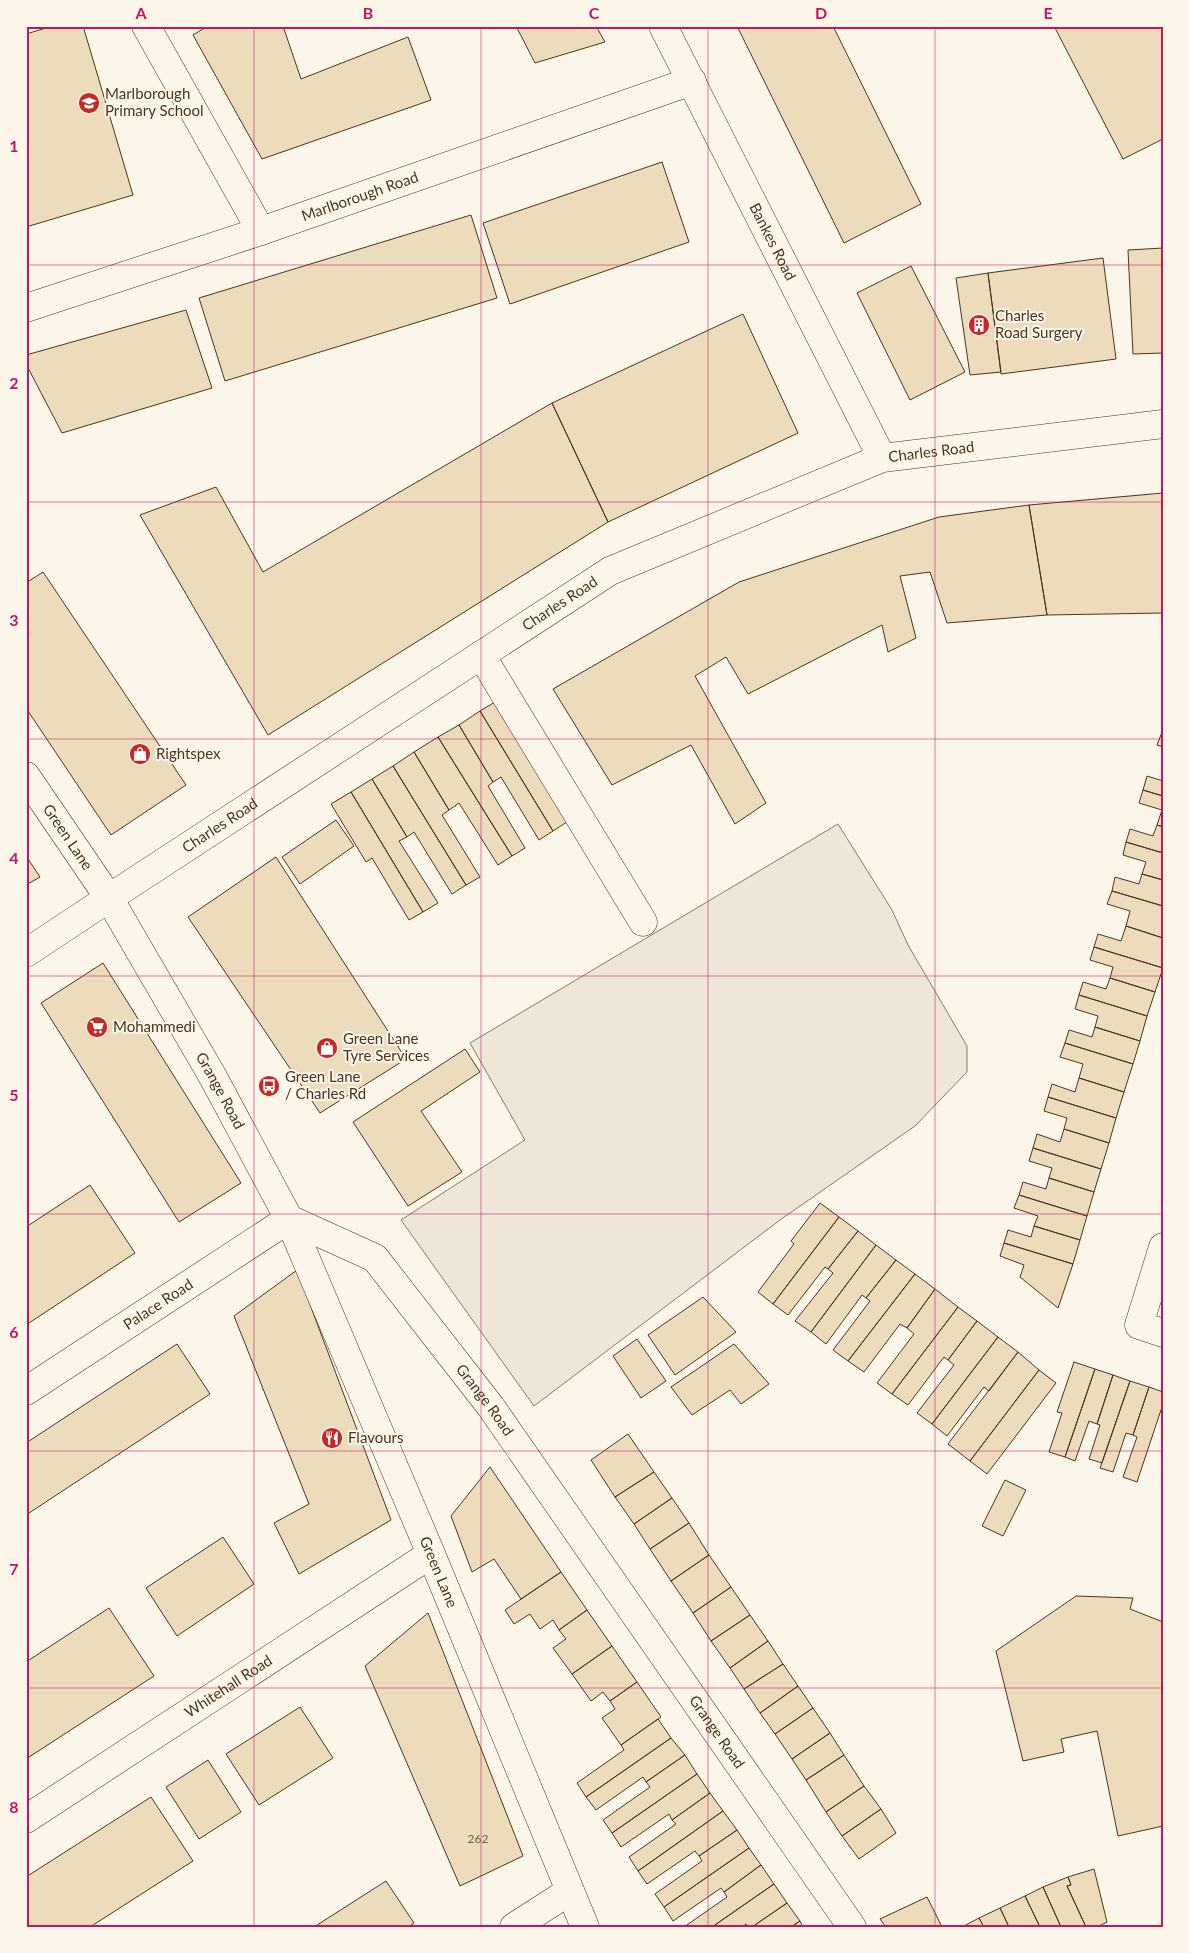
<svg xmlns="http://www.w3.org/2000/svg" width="1189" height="1953" viewBox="0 0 1189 1953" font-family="Lato,sans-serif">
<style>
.green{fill:#ede6d9;stroke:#887966}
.building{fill:#ecdcbc;stroke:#4a3520}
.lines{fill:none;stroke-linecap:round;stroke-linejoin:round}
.minor-casing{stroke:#4a3520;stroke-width:29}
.minor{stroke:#fbf6e9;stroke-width:28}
.grid{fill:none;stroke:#c2185b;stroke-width:1;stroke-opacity:0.55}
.labels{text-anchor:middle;stroke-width:4;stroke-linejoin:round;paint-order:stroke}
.number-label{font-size:12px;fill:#725f47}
.poi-label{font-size:15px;fill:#4a3520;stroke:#fbf6e9;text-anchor:start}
.street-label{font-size:15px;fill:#4a3520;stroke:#fbf6e9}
.neatline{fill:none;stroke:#c2185b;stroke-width:2}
.grid-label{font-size:16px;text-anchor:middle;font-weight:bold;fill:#c2185b}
</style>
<rect width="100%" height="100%" fill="#fbf6e9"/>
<path class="green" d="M838,824l54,86 16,35 59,101v26l-52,54 -135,94 -246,186 -133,-186 124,-80 -55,-97z"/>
<path class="building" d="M53,26h30l50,169 -107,32v-193z
M208,26h75l18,53 107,-42 23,63 -169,59 -69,-124z
M516,26h80l9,16 -70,21z
M737,26h96l88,178 -77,39z
M1054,26h108l1,113 -40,20z
M662,162l27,80 -179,62 -27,-81z
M471,215l26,83 -272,83 -26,-83z
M1163,248v105l-30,1 -5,-104z
M1103,258l13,101 -115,15 -13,-101z
M911,266l54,106 -55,28 -53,-107z
M988,273l13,99 -31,3 -14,-97z
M186,310l26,78 -150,45 -36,-69v-9z
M743,314l55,119 -190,89 -56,-119z
M552,403l56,119 -340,213 -128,-220 76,-28 47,85z
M1163,493v120l-116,2 -18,-110z
M1029,505l18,110 -100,8 -17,-51 -30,4 16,62 -28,14 -6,-27 -134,69 -22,-37 -31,19 71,127 -31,21 -44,-79 -79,40 -59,-96 186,-107 200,-65z
M43,572l143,213 -75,50 -85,-127v-125z
M500,699l35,58 -6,3 38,62 -14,9 -73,-120z
M480,711l73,120 -14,9 -38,-63 -8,5 -34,-57z
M459,725l34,57 -5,4 37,62 -13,8 -74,-119z
M1162,732h1v15l-6,-2z
M438,737l74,119 -14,9 -39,-62 -10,7 -35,-58z
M414,752l35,58 -7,5 38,62 -14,8 -73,-119z
M393,766l73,119 -14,9 -38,-62 -7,5 -35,-58z
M1147,776l16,5v15l-20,-6z
M372,779l35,58 -8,4 39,62 -15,9 -72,-120z
M1143,790l20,6v31l-6,-2 5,-15 -23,-7z
M351,792l72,120 -14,8 -37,-62 -6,4 -35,-58z
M336,820l18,26 -54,38 -18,-27z
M1157,825l6,2v26l-37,-11 4,-13 23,7z
M1126,842l37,11v27l-21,-6 4,-12 -23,-7z
M26,856l14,21 -14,8z
M276,857l130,202 -86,54 -132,-196z
M1142,874l21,6v26l-51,-15 3,-14 24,7z
M1112,891l51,15v32l-37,-12 4,-15 -23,-7z
M1126,926l37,12v30l-69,-21 4,-13 23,7z
M1094,947l69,21 -8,24 -45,-14 3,-11 -23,-7z
M103,963l138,220 -62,39 -138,-219z
M1110,978l45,14 -8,24 -68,-21 4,-13 23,7z
M1079,995l68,21 -7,25 -45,-14 3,-11 -23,-7z
M1095,1027l45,14 -7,23 -68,-21 4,-13 23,7z
M1065,1043l68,21 -9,28 -45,-14 4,-14 -23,-7z
M465,1049l15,23 -59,39 41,61 -54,34 -55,-84z
M1079,1078l45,14 -8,26 -68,-21 4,-13 23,8z
M1048,1097l68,21 -7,25 -45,-14 3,-11 -23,-7z
M1064,1129l45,14 -8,26 -68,-21 4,-14 23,8z
M1033,1148l68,21 -7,23 -45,-14 3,-10 -23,-7z
M1049,1178l45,14 -7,24 -68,-21 4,-13 23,7z
M90,1185l45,68 -109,72v-98z
M1019,1195l68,21 -7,24 -46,-14 4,-10 -24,-8z
M820,1203l19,14 -66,87 -15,-12 36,-48 -3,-3z
M839,1217l19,14 -30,38 -3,-2 -37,48 -15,-11z
M1034,1226l46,14 -7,24 -69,-21 4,-13 23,7z
M858,1231l18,14 -65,87 -16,-11 38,-48 -5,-4z
M1004,1243l69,21 -15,44 -38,-31 4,-12 -24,-9z
M876,1245l20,15 -30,38 -4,-3 -36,49 -15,-12z
M896,1260l19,14 -67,87 -15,-11 37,-49 -4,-3z
M297,1270l94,250 -92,54 -25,-51 35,-19 -75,-188z
M915,1274l20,15 -28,39 -7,-4 -36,48 -16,-11z
M935,1289l23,18 -66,87 -15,-11 37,-49 -7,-6z
M703,1297l33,35 -61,43 -27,-40z
M958,1307l19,14 -29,39 -4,-3 -36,48 -16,-11z
M977,1321l21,16 -66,87 -15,-11 37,-48 -6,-5z
M998,1337l20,15 -29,39 -5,-4 -37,49 -15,-12z
M637,1339l29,42 -25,17 -28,-42z
M177,1344l33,50 -184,121v-72z
M734,1344l35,40 -28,20 -11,-14 -38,25 -21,-28z
M1018,1352l21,18 -69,91 -22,-17z
M1074,1362l21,7 -30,88 -16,-5 13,-39 -5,-1z
M1095,1369l18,6 -16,49 -8,-3 -14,40 -10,-4z
M1039,1370l17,13 -69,91 -17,-13z
M1113,1375l17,6 -28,82 -13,-4 11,-34 -3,-1z
M1130,1381l19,6 -16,48 -7,-2 -13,39 -13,-4z
M1149,1387l14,5v12l-26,78 -14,-5 14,-40 -4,-2z
M628,1434l26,38 -39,25 -24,-37z
M490,1467l71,105 -40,27 -27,-40 -22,13 -21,-56z
M654,1472l18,26 -38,26 -19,-27z
M1005,1480l21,10 -23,46 -21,-10z
M672,1498l17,25 -39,26 -16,-25z
M689,1523l20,32 -38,26 -21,-32z
M223,1537l31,47 -77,52 -31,-48z
M709,1555l22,32 -38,26 -22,-32z
M561,1572l26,38 -28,20 -6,-10 -13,9 -10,-15 -16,10 -9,-14z
M731,1587l19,28 -39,26 -18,-28z
M1076,1596l57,2 -3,11 33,13v204l-45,10 -21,-105 -36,8 3,13 -41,9 -27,-110z
M109,1608l45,68 -128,83v-97z
M587,1610l25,36 -40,28 -19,-26 13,-9 -7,-9z
M428,1613l95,243 -63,30 -95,-220z
M750,1615l18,26 -38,27 -19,-27z
M768,1641l15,23 -39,25 -14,-21z
M612,1646l25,36 -27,19 -7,-9 -12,9 -19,-27z
M783,1664l15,22 -38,27 -16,-24z
M637,1682l24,35 -40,28 -19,-27 13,-9 -5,-8z
M798,1686l15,22 -38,26 -15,-21z
M300,1707l33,51 -74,47 -33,-51z
M813,1708l17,25 -38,26 -17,-25z
M658,1719l13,19 -85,59 -9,-14 47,-33 -3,-5z
M830,1733l14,22 -38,25 -14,-21z
M671,1738l14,17 -39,27 -3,-5 -47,33 -10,-13z
M685,1755l12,19 -85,59 -9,-13 47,-33 -4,-5z
M844,1755l20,31 -38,26 -20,-32z
M208,1760l33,52 -42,27 -33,-52z
M697,1774l13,19 -38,27 -3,-6 -48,33 -9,-14z
M864,1786l17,23 -39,27 -16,-24z
M710,1793l13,18 -85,60 -9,-14 47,-33 -4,-4z
M151,1797l42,64 -103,66h-64v-50z
M881,1809l15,24 -37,26 -17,-23z
M723,1811l14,19 -38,26 -4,-5 -48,33 -9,-13z
M737,1830l12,18 -85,59 -9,-13 47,-33 -3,-5z
M749,1848l12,17 -37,27 -3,-4 -48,33 -9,-14z
M761,1865l13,19 -62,43h-28l43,-30 -3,-5z
M1094,1869l13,53 -10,5h-11l-19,-41 4,-1 -3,-8z
M1068,1877l3,8 -4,1 19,41h-25l-18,-40z
M386,1881l28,42 -6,4h-94z
M774,1884l13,19 -35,24h-4l-2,-3 -4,3h-30z
M1043,1887l18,40h-21l-15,-31z
M1025,1896l15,31h-31l-9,-19z
M927,1897l15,30h-56l-6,-8z
M787,1903l13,18 -9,6h-39z
M1000,1908l9,19h-25l-5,-9z
M979,1918l5,9h-22z
M800,1921l3,6h-12z"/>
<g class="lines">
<g class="minor-casing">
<g id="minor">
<path d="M146,26l115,205"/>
<path id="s1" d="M663,26l219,432"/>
<path id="s2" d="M26,308l235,-77 431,-150"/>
<path d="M481,655l162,267"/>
<path id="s3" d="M26,776l83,122 104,179 76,142 142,335 154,373"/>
<path id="s4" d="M26,953l83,-55 501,-327 272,-113 281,-34"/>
<path id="s5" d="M289,1219l86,39 116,149 361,520"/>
<path d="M1163,1247l-24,78 24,8"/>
<path id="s6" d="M26,1391l263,-172"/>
<path id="s7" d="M26,1819l405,-265"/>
<path d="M514,1927l56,-36"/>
</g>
</g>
<use href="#minor" class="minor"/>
</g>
<path class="grid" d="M254,26v1901M481,26v1901M708,26v1901M935,26v1901M26,265h1137M26,502h1137M26,739h1137M26,976h1137M26,1214h1137M26,1451h1137M26,1688h1137"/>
<defs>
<g id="school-disc" transform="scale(1.125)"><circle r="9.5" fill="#c62828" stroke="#fbf6e9"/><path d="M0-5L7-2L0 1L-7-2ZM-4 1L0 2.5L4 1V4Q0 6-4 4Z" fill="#fff"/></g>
<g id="building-disc" transform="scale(1.125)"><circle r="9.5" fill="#c62828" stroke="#fbf6e9"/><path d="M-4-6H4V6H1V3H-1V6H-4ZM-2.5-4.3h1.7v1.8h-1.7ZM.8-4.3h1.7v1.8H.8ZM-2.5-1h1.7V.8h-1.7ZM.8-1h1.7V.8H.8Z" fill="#fff"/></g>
<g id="shop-disc" transform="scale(1.125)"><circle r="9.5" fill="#c62828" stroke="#fbf6e9"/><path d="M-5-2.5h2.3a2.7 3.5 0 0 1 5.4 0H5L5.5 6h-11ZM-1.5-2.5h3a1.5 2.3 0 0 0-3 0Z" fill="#fff"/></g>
<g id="supermarket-disc" transform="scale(1.125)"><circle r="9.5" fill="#c62828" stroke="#fbf6e9"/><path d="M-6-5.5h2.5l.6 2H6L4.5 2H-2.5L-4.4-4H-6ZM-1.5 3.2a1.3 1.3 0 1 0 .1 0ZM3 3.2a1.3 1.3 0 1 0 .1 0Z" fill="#fff"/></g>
<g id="bus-disc" transform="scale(1.125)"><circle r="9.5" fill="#c62828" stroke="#fbf6e9"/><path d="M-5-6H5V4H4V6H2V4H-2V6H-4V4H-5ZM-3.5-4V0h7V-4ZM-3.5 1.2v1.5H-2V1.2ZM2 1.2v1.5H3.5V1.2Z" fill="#fff"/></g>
<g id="restaurant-disc" transform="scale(1.125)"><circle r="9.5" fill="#c62828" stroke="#fbf6e9"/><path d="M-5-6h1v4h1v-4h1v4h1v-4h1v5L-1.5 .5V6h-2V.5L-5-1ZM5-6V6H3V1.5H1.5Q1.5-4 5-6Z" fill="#fff"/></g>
</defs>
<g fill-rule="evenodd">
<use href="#school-disc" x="89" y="103"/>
<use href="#building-disc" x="979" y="325"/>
<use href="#shop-disc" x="140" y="754"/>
<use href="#supermarket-disc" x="97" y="1027"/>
<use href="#shop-disc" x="327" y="1048"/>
<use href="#bus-disc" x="269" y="1086"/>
<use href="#restaurant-disc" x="332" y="1438"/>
</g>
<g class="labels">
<g class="number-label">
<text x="478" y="1843">262</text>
</g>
<g class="poi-label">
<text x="105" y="99">Marlborough<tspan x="105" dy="17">Primary School</tspan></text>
<text x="995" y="321">Charles<tspan x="995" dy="17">Road Surgery</tspan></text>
<text x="156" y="759">Rightspex</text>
<text x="113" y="1032">Mohammedi</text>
<text x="343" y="1044">Green Lane<tspan x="343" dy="17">Tyre Services</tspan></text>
<text x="285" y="1082">Green Lane<tspan x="285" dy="17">/ Charles Rd</tspan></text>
<text x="348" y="1443">Flavours</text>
</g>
<g class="street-label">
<text dy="5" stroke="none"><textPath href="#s2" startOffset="352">Marlborough Road</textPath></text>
<text dy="5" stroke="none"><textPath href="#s1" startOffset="242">Bankes Road</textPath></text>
<text dy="5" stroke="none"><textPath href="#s4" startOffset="1042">Charles Road</textPath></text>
<text dy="5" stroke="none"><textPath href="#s4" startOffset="638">Charles Road</textPath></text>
<text dy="5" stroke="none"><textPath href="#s4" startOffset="232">Charles Road</textPath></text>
<text dy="5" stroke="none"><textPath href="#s3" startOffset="74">Green Lane</textPath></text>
<text dy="5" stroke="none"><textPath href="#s3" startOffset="370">Grange Road</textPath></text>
<text dy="5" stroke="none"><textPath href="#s6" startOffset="158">Palace Road</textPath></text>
<text dy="5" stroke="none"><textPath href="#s5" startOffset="274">Grange Road</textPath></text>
<text dy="5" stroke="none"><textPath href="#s3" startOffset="899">Green Lane</textPath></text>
<text dy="5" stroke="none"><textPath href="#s7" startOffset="242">Whitehall Road</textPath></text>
<text dy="5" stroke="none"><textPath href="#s5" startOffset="679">Grange Road</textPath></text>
</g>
</g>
<rect width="1189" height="1953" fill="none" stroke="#fbf6e9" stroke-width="55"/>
<rect x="28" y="28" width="1134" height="1898" class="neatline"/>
<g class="grid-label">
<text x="141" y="19">A</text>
<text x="368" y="19">B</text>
<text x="594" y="19">C</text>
<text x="821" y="19">D</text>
<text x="1048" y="19">E</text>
<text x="14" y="152">1</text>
<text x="14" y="389">2</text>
<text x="14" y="626">3</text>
<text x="14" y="864">4</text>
<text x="14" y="1101">5</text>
<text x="14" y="1338">6</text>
<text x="14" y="1575">7</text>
<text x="14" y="1813">8</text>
</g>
</svg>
